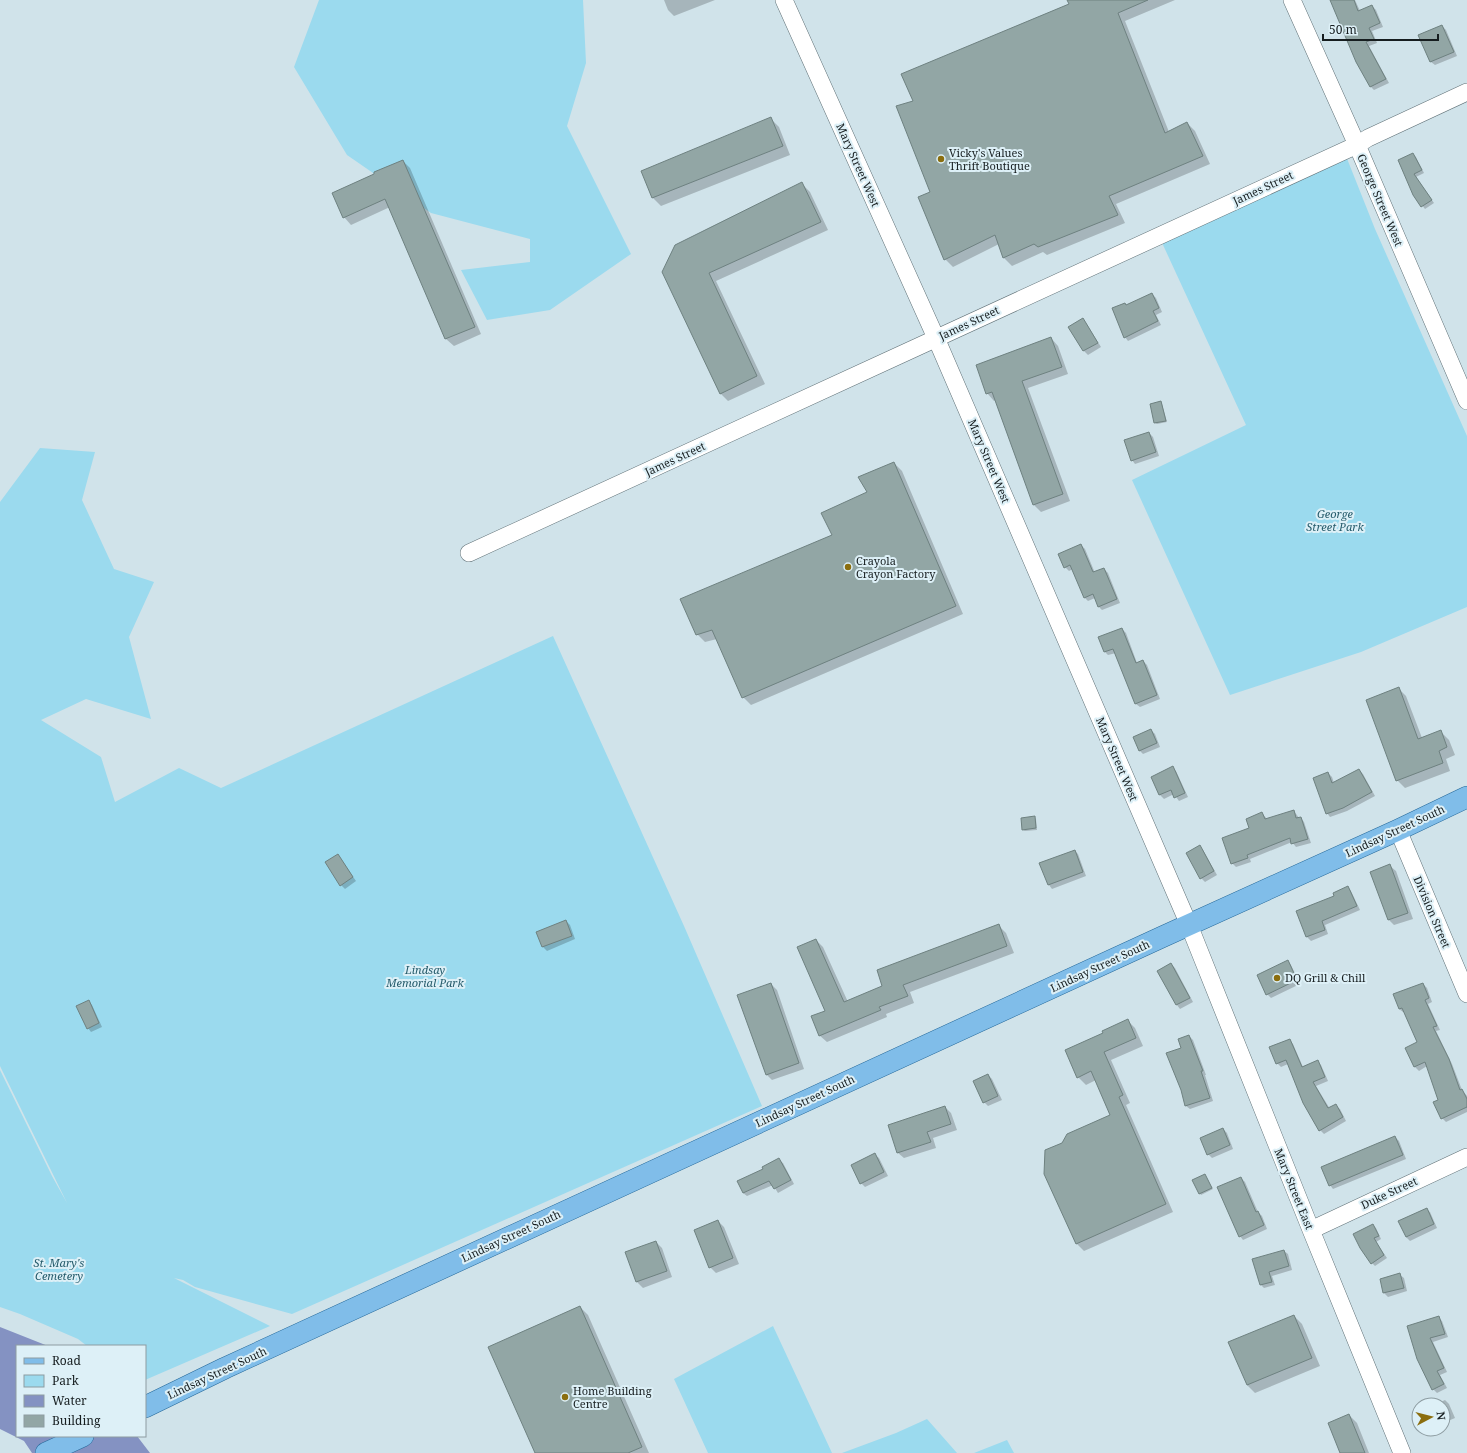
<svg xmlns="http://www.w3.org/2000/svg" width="1467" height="1453" viewBox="0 0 1467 1453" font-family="'Noto Serif',serif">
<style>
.green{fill:#9bdaee}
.water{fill:#8492c2}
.shadow{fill:#0003}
.building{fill:#92a6a5;stroke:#6e8180}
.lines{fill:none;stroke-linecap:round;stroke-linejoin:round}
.minor-casing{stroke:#617278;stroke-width:18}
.major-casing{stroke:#246899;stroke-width:22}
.minor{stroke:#fff;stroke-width:17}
.major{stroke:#80bde9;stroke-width:21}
.poi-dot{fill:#8b6e0f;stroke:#ddf0f7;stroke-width:1.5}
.labels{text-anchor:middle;stroke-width:4;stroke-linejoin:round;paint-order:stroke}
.poi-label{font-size:11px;fill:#161d1f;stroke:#ddf0f7;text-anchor:start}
.street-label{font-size:11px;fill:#161d1f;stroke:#ddf0f7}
.park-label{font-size:11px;font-style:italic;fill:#255b6b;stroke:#ddf0f7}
</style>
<rect width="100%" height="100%" fill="#d0e3ea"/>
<path class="green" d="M319,0h264l3,63 -19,63 64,128 -81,56 -63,10 -26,-50 69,-8v-23l-99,-26 -84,-58 -53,-88z
M1344,151l31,78 92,207v171l-106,45 -131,43 -98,-215 114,-55 -88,-191z
M40,448l55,4 -13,48 32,69 40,13 -25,55 22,82 -65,-20 -45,21 60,37 14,45 64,-34 42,20 332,-152 131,290 78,180 -470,208 -97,-27 -12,-7 -9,-2 96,48 -125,54v-34h-58l-9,-7 -58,-25 -20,-7v-237l52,106 15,27 -67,-137v-564z
M773,1326l59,127h-124l-34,-74z
M927,1419l30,34h-115l54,-20z
M1007,1440l7,13h-40z"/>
<path class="water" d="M0,1327l48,19h-31v90h120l13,17h-118l-8,-12 -24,-12z"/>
<path class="shadow" d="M664,0h51l-41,16 -6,-6z
M1068,0h107l-50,21 44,111 18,-9 8,8 15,33 -94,40 9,19 -78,32 -4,-3 -31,14 -8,-8 -5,-14 -46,23 -8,-8 -31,-157 156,-97z
M1331,0h24l5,11 12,-5 4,4 7,17 -11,4 5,12 -8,3 20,37 -15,7 -3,-3z
M1442,26l4,4 11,26 -22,9 -4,-3 -11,-26z
M771,119l8,8 11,28 -129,51 -8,-8 -10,-27z
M1413,154l3,3 8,16 -8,4 18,26 -9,6 -11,-14z
M403,161l7,7 71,166 -27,12 -8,-7 -56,-132 -39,18 -7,-8z
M802,184l8,8 18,38 -112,51 49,103 -37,17 -8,-8 -57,-121z
M1152,294l4,4 6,14 -6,3 5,10 -33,16 -3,-4v-33l2,2z
M1082,319l4,4 15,24 -13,8 -4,-4 -14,-24z
M1051,338l7,8 10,28 -40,14 42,113 -29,11 -7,-7 -38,-105 -2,1 -7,-8z
M1161,402l1,2 5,18 -10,2 -2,-1 -4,-19z
M1149,433l4,4 6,19 -24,8 -3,-4z
M894,463l8,8 61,143 -212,91 -8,-8 -26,-58 -12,3 -8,-8 136,-98z
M1081,545l4,4 10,24 9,-4 4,4 12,30 -18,7 -3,-3 -4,-9 -7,3 -3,-3 -12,-29 -4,2 -4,-4z
M1122,629l4,4 11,30 6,-2 4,4 13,34 -20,8 -4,-3 -20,-51 -8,2 -3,-3z
M1398,688l8,8 16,42 19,-6 8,8 6,15 -9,4 4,12 -45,17 -8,-8z
M1151,730l4,4 5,13 -17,7 -4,-4z
M1172,768l4,3 12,26 -9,4 -5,-7 -10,5 -4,-4 -8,-18z
M1359,770l4,4 12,22 -28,15 -17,6 -3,-4 1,-40 4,4 2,6z
M1294,811l5,7h2l3,4 7,21 -15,4 -4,-5 -42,17 1,3 -15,5 -4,-4 19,-34 11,-16 5,6z
M1034,817l2,2 1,11 -12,1 -2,-1z
M1200,847l3,3 14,25 -12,7 -4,-4z
M1075,851l3,3 8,22 -34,13 -3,-4 -8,-21z
M338,855l18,26 -11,8 -4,-4z
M1390,866l6,5 17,48 -19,6 -6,-6z
M1348,887l3,4 9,19 -35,15 3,9 -17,7 -4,-4 -10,-25 39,-15z
M566,921l4,4 5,14 -28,12 -4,-4 -6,-15z
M999,926l7,7 8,20 -104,39 4,11 -28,11 1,3 -60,25 -8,-7 7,-24 -10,-71 7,7 25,55 36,-15z
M1288,961l3,4 9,19 -29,14 -4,-4z
M1171,964l4,4 18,34 -13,7 -3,-4 -18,-34z
M771,984l6,6 27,79 -32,11 -6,-6z
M1423,984l4,4 5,14 -4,2 12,26 -4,1 16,33 10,26 5,6v16l-21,10 -4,-4 -3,-17 -12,-35 -8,5 -4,-4 -9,-19 13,-5 -15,-31h-1l-4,-3z
M88,1001l4,4 10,22 -11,5 -3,-4z
M1127,1020l8,8 8,18 -32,14 19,43 -4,2 47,107 -89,39 -8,-8 -13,-99 49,-28 -16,-36 -10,5 -8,-8 26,-44z
M1189,1036l4,4 13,35h-1l8,26 -23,8 -4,-3 -3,-58z
M1289,1040l4,4 10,23 14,-6 4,4 7,16 -12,5 14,23 6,-3 4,3 6,12 -22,13 -4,-4 -32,-66 -7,3 -4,-4z
M988,1075l4,4 10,21 -14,6 -4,-4z
M945,1107l6,6 6,17 -24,8 3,10 -32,10 -6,-5z
M1223,1129l4,4 6,16 -21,9 -4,-4z
M1395,1137l4,4 7,18 -73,30 -3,-4z
M875,1155l4,3 9,18 -23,11 -4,-4z
M779,1160l4,3 11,21 -16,9 -5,-8 -26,11 -4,-3 21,-23z
M1205,1175l8,14 -12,6 -8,-14z
M1241,1178l4,4 13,30 4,4 5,13 -24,11 -3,-4z
M1426,1209l4,3 7,16 -27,13 -4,-4 -7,-16z
M718,1221l6,6 15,37 -23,9 -6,-6z
M1373,1225l3,3 5,11 -5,3 11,16 -12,8 -3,-3z
M656,1242l6,6 10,29 -29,11 -6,-6z
M1284,1251l4,3 4,16 -20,6 3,9 -11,3 -3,-3 -8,-25z
M1400,1275l4,3 3,13 -19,6 -4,-4 -3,-13z
M580,1307l8,8 61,138h-113z
M1294,1316l8,8 18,42 -65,27 -8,-8z
M1438,1317l4,4 6,16 -15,5 14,30 -7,3 7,13 -10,5 -4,-4 -15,-31z
M1445,1400l4,4 6,14 -12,5v-18h-9z
M1349,1415l8,8 12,30h-28z"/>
<path class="building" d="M1067,0h81l-30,13 47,120 22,-11 16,34 -94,40 9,19 -80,32 -4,-3 -31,14 -8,-23 -51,25 -26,-63 12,-5 -34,-86 17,-5 -12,-27 168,-70z
M1330,0h24l4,11 14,-6 8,18 -11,5 5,11 -8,3 20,37 -16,8 -14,-25z
M1442,25l12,27 -24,10 -12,-27z
M771,117l12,29 -131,52 -11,-27z
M1413,153l9,17 -8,4 18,26 -11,7 -8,-12 -15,-35z
M403,160l72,167 -30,12 -60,-140 -42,19 -11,-25 42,-19v-2z
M802,182l19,40 -112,51 48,103 -37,18 -58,-122 13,-27z
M1152,293l7,15 -6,3 5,10 -34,17 -12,-30 13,-5 1,2z
M1083,318l15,25 -15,8 -15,-24z
M1051,337l11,30 -40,14 41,113 -30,11 -41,-113 -6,2 -10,-29z
M1161,401l5,20 -12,2 -4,-19z
M1149,432l7,20 -25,9 -7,-21z
M894,462l62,144 -214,92 -30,-68 -16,5 -16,-36 152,-64 -11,-22 46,-21 -9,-15z
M1081,544l12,28 11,-4 13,31 -19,8 -5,-13 -9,4 -14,-33 -6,3 -6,-14z
M1122,628l14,35 7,-3 14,35 -22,9 -22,-55 -9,3 -6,-15z
M1399,687l19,52 23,-9 6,17 -8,4 4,12 -47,18 -30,-81z
M1151,729l6,14 -18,8 -6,-14z
M1173,766l12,27 -11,5 -3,-8 -12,5 -8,-18z
M1359,769l13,23 -29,16 -17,6 -13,-36 15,-6 4,11z
M1294,810l2,8 5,-1 7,22 -17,5 -1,-6 -43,17 1,3 -17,6 -9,-26 27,-10 -3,-9 16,-7 3,7z
M1035,816l1,12 -14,2 -1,-12z
M1200,845l14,26 -14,8 -14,-26z
M1075,850l8,22 -35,13 -9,-22z
M338,854l15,23 -13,9 -15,-24z
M1390,864l18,49 -20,7 -18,-48z
M1348,886l9,20 -35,15 3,9 -19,7 -10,-26 38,-15 -1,-3z
M566,920l6,16 -30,11 -6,-15z
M999,924l8,22 -104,39 5,11 -29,11 2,3 -62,26 -8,-20 14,-5 -28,-64 19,-8 28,63 38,-16 -5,-16z
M1288,960l9,20 -31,15 -9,-20z
M1171,963l19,35 -14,7 -19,-34z
M771,983l28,80 -33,12 -29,-80z
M1423,983l6,15 -4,2 12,26 -4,1 16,32 11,31 2,-1 5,10v8l-26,12 -8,-17 5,-2 -13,-38 -11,5 -9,-19 12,-6 -15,-34 -3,1 -6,-15z
M89,1000l10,23 -12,6 -11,-23z
M1128,1019l8,19 -32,14 19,43 -4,2 47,107 -90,40 -32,-70 1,-24 17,-7 5,-9 43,-19 -19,-44 -14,7 -12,-28 38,-17 -1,-2z
M1189,1035l14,36h-2l9,27 -25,8 -4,-16 -15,-37 15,-5 -3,-9z
M1290,1039l12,28 16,-7 7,17 -12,5 15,26 8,-4 7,13 -24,14 -16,-28 -17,-43 -10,4 -7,-17z
M988,1074l10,22 -15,7 -10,-22z
M945,1106l6,18 -24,8 4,10 -34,11 -9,-28z
M1223,1128l7,17 -23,10 -7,-17z
M1395,1136l8,19 -74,31 -8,-19z
M875,1153l9,19 -24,12 -9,-19z
M779,1158l12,22 -17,9 -5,-8 -26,12 -6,-12 26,-12 -1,-2z
M1205,1174l7,14 -13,6 -7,-14z
M1241,1177l15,35 2,-1 6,14 -25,12 -22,-50z
M1427,1208l7,16 -28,13 -8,-16z
M718,1220l15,38 -24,10 -15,-38z
M1373,1224l6,12 -5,2 10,17 -13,9 -11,-16 -7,-14z
M656,1241l11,30 -31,11 -11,-30z
M1284,1250l5,16 -20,6 3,10 -12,3 -8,-26z
M1400,1273l4,15 -21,5 -3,-14z
M580,1306l62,141 -14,6h-93l-47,-106z
M1294,1315l18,43 -65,27 -19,-43z
M1439,1316l6,18 -15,4 14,30 -7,3 7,13 -12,6 -15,-31 -10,-33z
M1349,1414l16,39h-25l-12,-30z"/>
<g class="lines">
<g class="minor-casing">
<path id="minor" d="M784,0l152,338 253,587 122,305 91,223
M1292,0l65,145 110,256
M469,553l888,-408 11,-7 99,-46
M1398,830l69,164
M1311,1230l156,-73"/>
</g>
<g class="major-casing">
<path id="major" d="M145,1407l80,-39 937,-431 236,-107 69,-33
M46,1453l37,-17"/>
</g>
<use href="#minor" class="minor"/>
<use href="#major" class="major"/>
</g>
<g class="poi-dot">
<circle cx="941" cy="159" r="4"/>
<circle cx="848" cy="567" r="4"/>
<circle cx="1277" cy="978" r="4"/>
<circle cx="565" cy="1397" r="4"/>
</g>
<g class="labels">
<g class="poi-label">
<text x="949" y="157">Vicky's Values<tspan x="949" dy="13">Thrift Boutique</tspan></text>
<text x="856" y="565">Crayola<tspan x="856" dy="13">Crayon Factory</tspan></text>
<text x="1285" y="982">DQ Grill &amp; Chill</text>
<text x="573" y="1395">Home Building<tspan x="573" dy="13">Centre</tspan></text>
</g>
<g class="street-label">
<text transform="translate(858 165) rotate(66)" y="4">Mary Street West</text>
<text transform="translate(1263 188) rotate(-25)" y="4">James Street</text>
<text transform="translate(1380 200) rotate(67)" y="4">George Street West</text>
<text transform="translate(969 323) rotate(-25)" y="4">James Street</text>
<text transform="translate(675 459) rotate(-25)" y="4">James Street</text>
<text transform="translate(989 461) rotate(67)" y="4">Mary Street West</text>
<text transform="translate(1117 759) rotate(67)" y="4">Mary Street West</text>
<text transform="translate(1395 831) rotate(-25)" y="4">Lindsay Street South</text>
<text transform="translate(1432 912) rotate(67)" y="4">Division Street</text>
<text transform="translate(1100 966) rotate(-25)" y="4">Lindsay Street South</text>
<text transform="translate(805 1101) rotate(-25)" y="4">Lindsay Street South</text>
<text transform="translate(1294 1189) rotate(68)" y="4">Mary Street East</text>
<text transform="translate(1389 1193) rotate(-25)" y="4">Duke Street</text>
<text transform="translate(511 1236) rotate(-25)" y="4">Lindsay Street South</text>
<text transform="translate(217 1373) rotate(-25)" y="4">Lindsay Street South</text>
</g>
<g class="park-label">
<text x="1335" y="518">George<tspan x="1335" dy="13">Street Park</tspan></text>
<text x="425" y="974">Lindsay<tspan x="425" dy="13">Memorial Park</tspan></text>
<text x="59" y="1267">St. Mary's<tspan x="59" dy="13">Cemetery</tspan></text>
</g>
</g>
<rect x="16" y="1345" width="130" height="92" fill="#ddf0f7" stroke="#8d9ca1"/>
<rect x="24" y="1358" width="20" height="6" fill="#80bde9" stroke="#8d9ca1"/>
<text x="52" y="1365" font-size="12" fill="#161d1f">Road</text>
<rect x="24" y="1375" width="20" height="12" fill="#9bdaee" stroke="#8d9ca1"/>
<text x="52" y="1385" font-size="12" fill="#161d1f">Park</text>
<rect x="24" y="1395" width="20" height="12" fill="#8492c2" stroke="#8d9ca1"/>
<text x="52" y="1405" font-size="12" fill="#161d1f">Water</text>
<rect x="24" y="1415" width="20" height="12" fill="#92a6a5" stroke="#8d9ca1"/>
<text x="52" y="1425" font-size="12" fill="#161d1f">Building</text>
<g transform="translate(1431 1417) rotate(83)"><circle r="19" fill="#ddf0f7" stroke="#8d9ca1"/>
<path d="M0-3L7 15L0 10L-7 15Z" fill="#8b6e0f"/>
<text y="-6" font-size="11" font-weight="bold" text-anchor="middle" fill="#161d1f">N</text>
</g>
<path d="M1323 34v6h115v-6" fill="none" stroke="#161d1f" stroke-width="2"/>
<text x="1329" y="34" font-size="12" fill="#161d1f" stroke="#ddf0f7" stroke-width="3" paint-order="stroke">50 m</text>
</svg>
